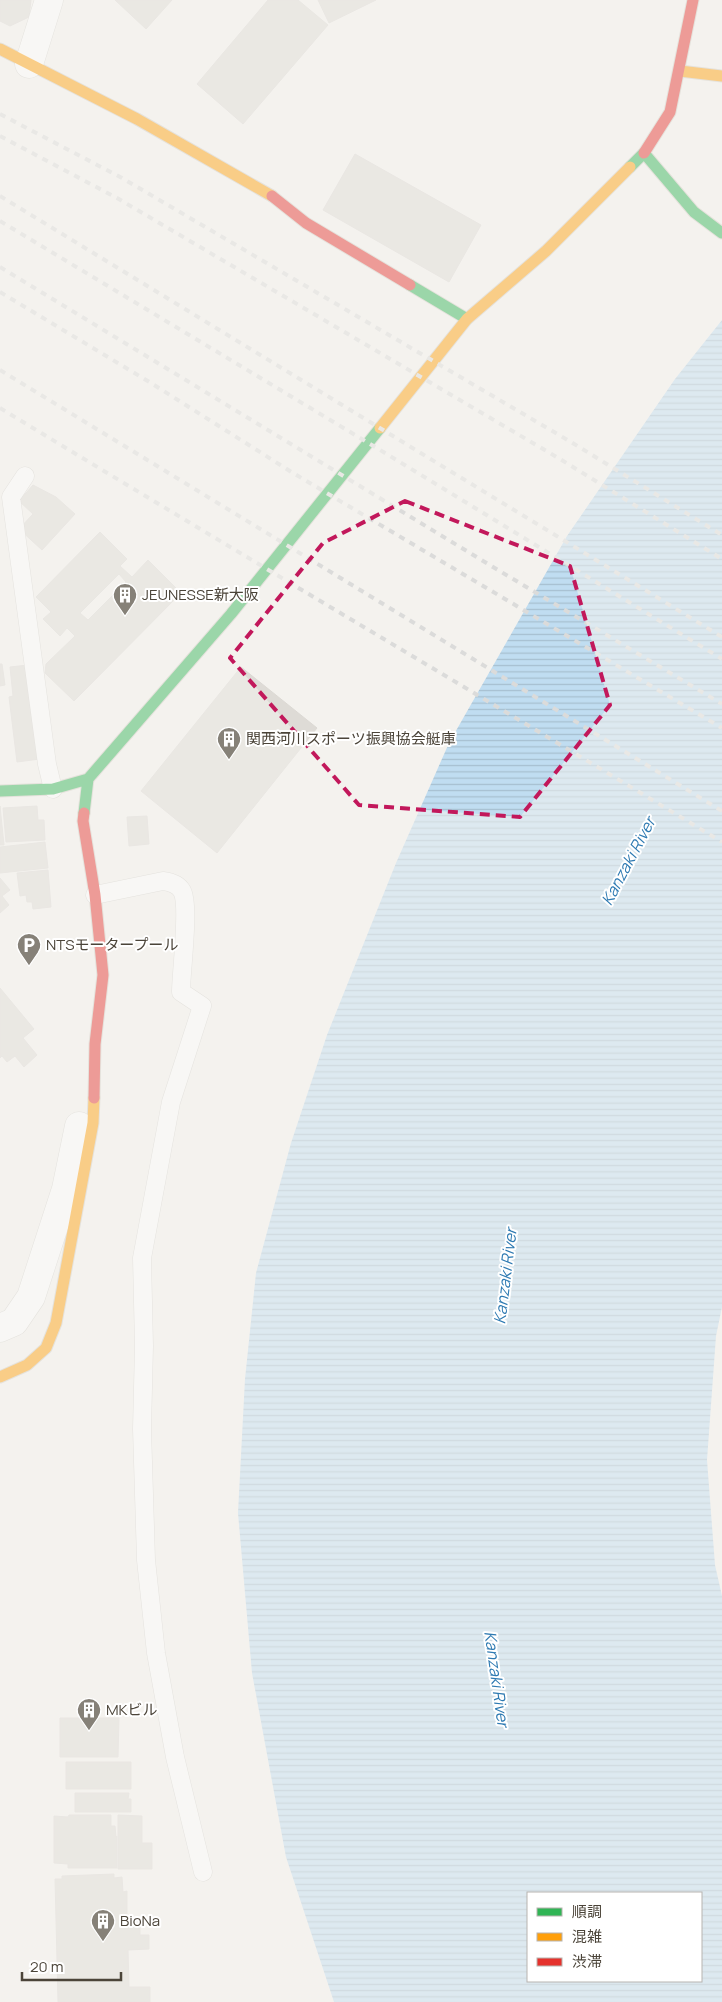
<svg xmlns="http://www.w3.org/2000/svg" width="722" height="2002" viewBox="0 0 722 2002" font-family="Manrope,'Noto Sans JP',sans-serif">
<style>
.water{fill:url(#water-rules);fill-rule:evenodd}
.building{fill:#dedbd6;stroke:#dcd9d4;fill-rule:evenodd}
.lines{fill:none;stroke-linecap:round;stroke-linejoin:round}
.lane-casing{stroke:#d2d0cb;stroke-width:19}
.street-casing{stroke:#d2d0cb;stroke-width:29}
.fast-casing{stroke:#d3cfc5;stroke-width:13}
.slow-casing{stroke:#d3cfc5;stroke-width:13}
.jam-casing{stroke:#d3cfc5;stroke-width:13}
.lane{stroke:#fdfdfc;stroke-width:18}
.street{stroke:#fdfdfc;stroke-width:28}
.fast{stroke:#30b455;stroke-width:11}
.slow{stroke:#ff9f0a;stroke-width:11}
.jam{stroke:#e5322d;stroke-width:11}
.rail{stroke:#dbdbda;stroke-width:4;stroke-dasharray:6 6;stroke-linecap:butt}
.marked{fill:none;stroke:#c2185b;stroke-width:4;stroke-dasharray:10 6;stroke-linejoin:round}
.labels{text-anchor:middle;stroke-width:4;stroke-linejoin:round;paint-order:stroke}
.poi-label{font-size:15px;fill:#4b4439;stroke:#fff;text-anchor:start}
.water-label{font-size:16px;font-style:italic;fill:#2e7ab2;stroke:#fff}
</style>
<defs>
<pattern id="water-rules" width="6" height="5" patternUnits="userSpaceOnUse" patternTransform="scale(1.25)"><rect width="6" height="5" fill="#c0ddf1"/><path d="M0 2.5h6" fill="none" stroke="#a6bfcf"/></pattern>
</defs>
<rect width="100%" height="100%" fill="#f4f2ee"/>
<path class="water" d="M722,320v987l-6,29 -9,124 8,105 7,31v406h-388l-48,-145 -34,-184 -14,-160 7,-134 11,-106 35,-130 36,-108 69,-172 53,-120 118,-207 108,-157zM528,1893h173v88h-173z"/>
<path class="building" d="M0,0h31l-2,17 -19,9 -10,-5z
M115,0h57l-26,29z
M268,0h30l30,25 -85,99 -46,-40z
M318,0h58l-47,23z
M355,154l126,71 -32,57 -126,-72z
M33,485l23,12 19,17 -33,36 -23,-21 14,-15 -14,-13z
M100,532l27,27 -7,7 12,11 16,-17 33,33 -107,108 -29,-28 1,-9 29,-28 -8,-8 -7,8 -17,-17 8,-7 -15,-15zM119,574l7,8 -38,38 -8,-7z
M0,664h2l3,21 -5,1z
M28,665l12,94 -23,3 -8,-65 4,-1 -3,-29z
M241,667l76,61 -100,125 -76,-62z
M0,806l4,39h-4z
M37,806l1,14h6l1,20 -39,2 -3,-34z
M147,816l2,28 -20,2 -2,-29z
M45,842l3,26 -48,5v-26z
M48,870l3,37 -18,2 -1,-7h-5l-1,-7 -6,1 -3,-23z
M0,878l10,12 -8,6 7,9 -9,8z
M0,988l34,41 -11,9 14,17 -13,12 -9,-11 -8,6 -5,-6 -2,2z
M60,1718h59l-1,39h-58z
M66,1762h65v27h-65z
M75,1793h54l-1,6h3v13h-56z
M69,1815h42v11h4l1,11 1,-1v32h-49v-4l-14,-1v-47l14,1z
M118,1815l24,1v27h10v26h-34z
M114,1874v4l8,-1 1,15 4,-1v36h13v8h9v14l-21,1 1,37h21v15h-92l-3,-123h7v-3z"/>
<g class="lines">
<g class="lane-casing">
<path id="lane" d="M25,476l-14,21 36,267 6,25
M95,895l68,-14c8,1 15,3 19,10 8,14 -1,81 -1,101l21,14 -31,96 -29,156 2,88 -2,83 4,131 10,93 19,104 28,115"/>
</g>
<g class="street-casing">
<path id="street" d="M29,64l20,-64
M0,1328l14,-6 17,-25 35,-108 13,-63"/>
</g>
<g class="fast-casing">
<path id="fast" d="M630,167l14,-14 50,59 28,21
M410,285l57,34
M0,791l53,-2 35,-10
M84,813l4,-34 143,-165 149,-186"/>
</g>
<g class="slow-casing">
<path id="slow" d="M0,49l137,70 135,77
M680,71l42,5
M380,428l87,-109 79,-68 84,-84
M0,1377l27,-12 19,-17 10,-25 37,-200 1,-25"/>
</g>
<g class="jam-casing">
<path id="jam" d="M644,153l26,-41 23,-112
M272,196l34,27 104,62
M84,813l-1,8 12,74 8,80 -8,69 -1,54"/>
</g>
<use href="#lane" class="lane"/>
<use href="#street" class="street"/>
<use href="#fast" class="fast"/>
<use href="#slow" class="slow"/>
<use href="#jam" class="jam"/>
<path class="rail" d="M0,114l122,64 449,264 151,93
M0,136l117,62 443,261 162,100
M0,196l722,441
M0,221l390,235 332,203
M0,267l493,300 229,137
M0,292l151,91 142,90 429,255
M0,370l722,441
M0,408c240,146 482,289 722,434"/>
</g>
<path d="M0 0H722V2002H0ZM405,501l165,65 40,139 -90,112 -161,-12 -129,-147 93,-115z" fill="#f4f2ee" fill-opacity=".55" fill-rule="evenodd"/>
<path class="marked" d="M405,501l165,65 40,139 -90,112 -161,-12 -129,-147 93,-115z"/>
<defs>
<g id="building-pin" transform="scale(1.25)"><path d="M0 17L-7.5 6A9.5 9.5 0 1 1 7.5 6Z" fill="#868178" stroke="#fff"/><path d="M-4-6H4V6H1V3H-1V6H-4ZM-2.5-4.3h1.7v1.8h-1.7ZM.8-4.3h1.7v1.8H.8ZM-2.5-1h1.7V.8h-1.7ZM.8-1h1.7V.8H.8Z" fill="#fff"/></g>
<g id="parking-pin" transform="scale(1.25)"><path d="M0 17L-7.5 6A9.5 9.5 0 1 1 7.5 6Z" fill="#868178" stroke="#fff"/><path d="M-3.5-5.5H1a3.5 3.5 0 0 1 0 7H-1V5.5H-3.5ZM-1-3.4V-.6H.8a1.4 1.4 0 0 0 0-2.8Z" fill="#fff"/></g>
</defs>
<g fill-rule="evenodd">
<use href="#building-pin" x="125" y="595"/>
<use href="#building-pin" x="229" y="739"/>
<use href="#parking-pin" x="29" y="945"/>
<use href="#building-pin" x="89" y="1710"/>
<use href="#building-pin" x="103" y="1921"/>
</g>
<g class="labels">
<g class="poi-label">
<text x="142" y="600">JEUNESSE新大阪</text>
<text x="246" y="744">関西河川スポーツ振興協会艇庫</text>
<text x="46" y="950">NTSモータープール</text>
<text x="106" y="1715">MKビル</text>
<text x="120" y="1926">BioNa</text>
</g>
<g class="water-label">
<text transform="translate(628 861) rotate(-62)" y="6">Kanzaki River</text>
<text transform="translate(505 1276) rotate(-83)" y="6">Kanzaki River</text>
<text transform="translate(497 1679) rotate(82)" y="6">Kanzaki River</text>
</g>
</g>
<rect x="527" y="1892" width="175" height="90" fill="#ffffff" stroke="#b7b4b0"/>
<rect x="537" y="1908" width="25" height="8" fill="#30b455" stroke="#b7b4b0"/>
<text x="572" y="1917" font-size="15" fill="#4b4439">順調</text>
<rect x="537" y="1933" width="25" height="8" fill="#ff9f0a" stroke="#b7b4b0"/>
<text x="572" y="1942" font-size="15" fill="#4b4439">混雑</text>
<rect x="537" y="1958" width="25" height="8" fill="#e5322d" stroke="#b7b4b0"/>
<text x="572" y="1967" font-size="15" fill="#4b4439">渋滞</text>
<path d="M22 1972v8h99v-8" fill="none" stroke="#4b4439" stroke-width="2.5"/>
<text x="30" y="1972" font-size="15" fill="#4b4439" stroke="#ffffff" stroke-width="4" paint-order="stroke">20 m</text>
</svg>
